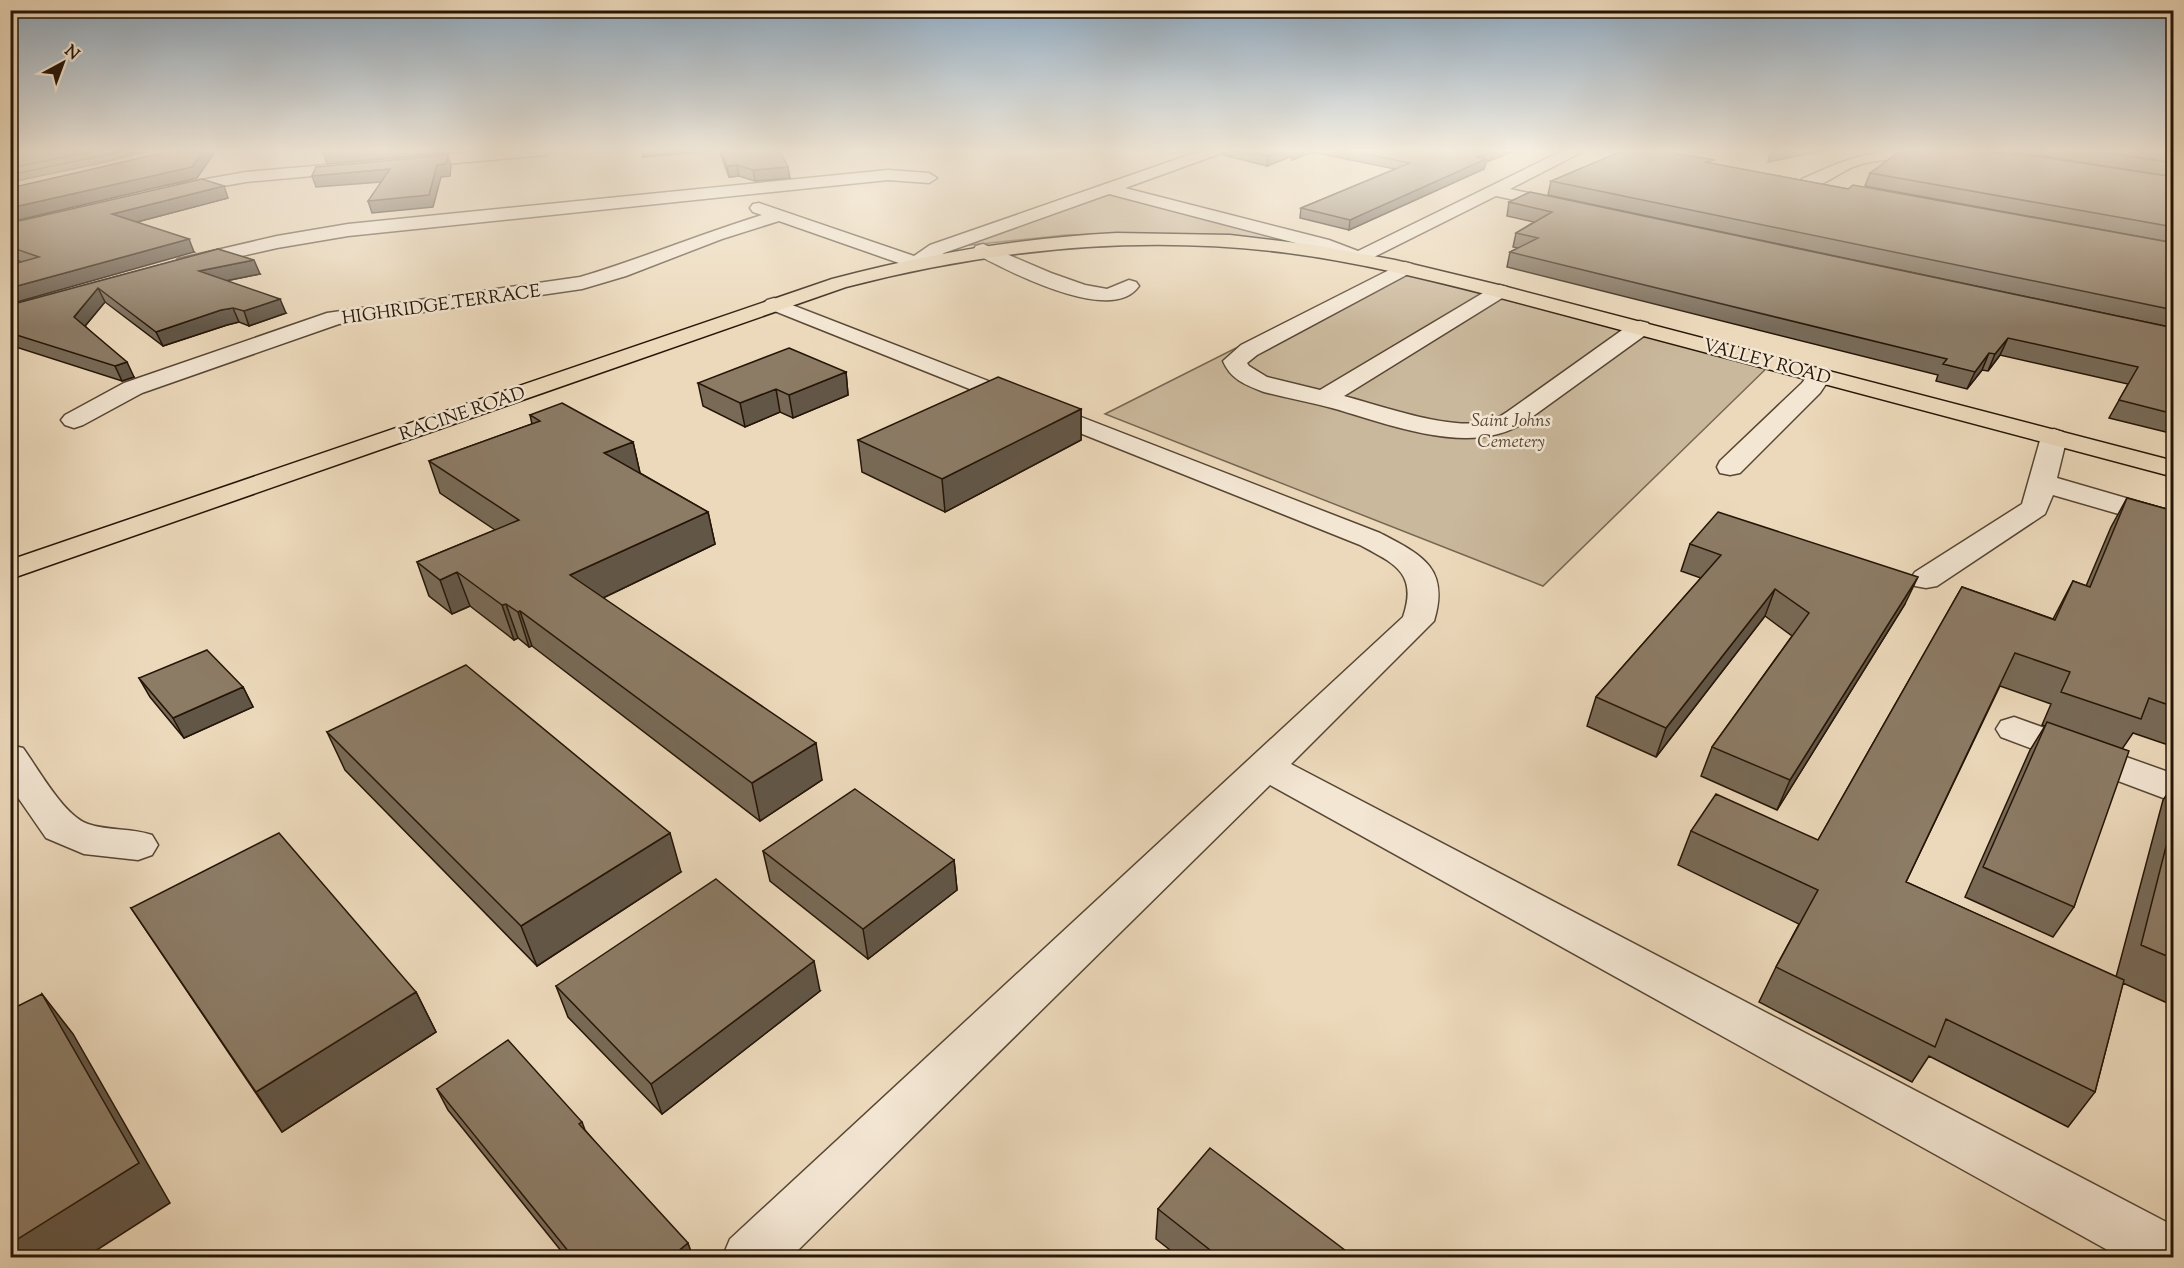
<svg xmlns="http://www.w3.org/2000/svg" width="2184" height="1268" viewBox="0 0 2184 1268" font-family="'Sorts Mill Goudy',serif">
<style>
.green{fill:#cab89c;stroke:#786652;stroke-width:1.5}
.water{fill:#a8967e;stroke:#74624e;stroke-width:1.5}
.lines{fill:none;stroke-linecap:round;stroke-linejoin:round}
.shore{stroke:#665642;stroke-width:1.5}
.minor-casing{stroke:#574634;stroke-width:3}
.major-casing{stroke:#251507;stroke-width:3}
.minor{fill:#f3e6d3;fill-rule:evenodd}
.major{fill:#ecd9bb;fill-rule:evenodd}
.wall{fill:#786a57;stroke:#251507;stroke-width:1.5}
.shaded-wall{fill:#625647;stroke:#251507;stroke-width:1.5}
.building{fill:#8c7b65;stroke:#251507;stroke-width:1.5}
.labels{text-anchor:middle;stroke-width:5;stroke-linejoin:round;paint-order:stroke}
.far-street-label{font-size:18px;fill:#251507;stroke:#f3e6d3}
.far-park-label{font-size:18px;font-style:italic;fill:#574634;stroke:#f3e6d3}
</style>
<rect width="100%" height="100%" fill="#ecd9bb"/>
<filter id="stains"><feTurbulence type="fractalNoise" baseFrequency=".00333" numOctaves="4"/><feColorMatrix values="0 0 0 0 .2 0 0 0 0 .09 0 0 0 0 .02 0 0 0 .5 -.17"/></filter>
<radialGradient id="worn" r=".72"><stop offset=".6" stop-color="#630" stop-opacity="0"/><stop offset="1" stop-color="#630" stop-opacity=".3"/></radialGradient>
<path class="green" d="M1101,195h13l196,49 -103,-9 -77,-2 -64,2 -105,11z
M1399,266l373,97 -229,223 -438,-172z"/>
<path class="water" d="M10,150h141l-50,13 -90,19z"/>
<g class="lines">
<path class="shore" d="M10,168l89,-18
M10,175l118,-25"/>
<g class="minor-casing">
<path id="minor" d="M498,150h56l-8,5 -300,27 -79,14 -6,-1 -2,-4 2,-4 6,-1 79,-14z
M1203,150h22l-3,3 -97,35 204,52 29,11 206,-101h19l-3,3 -70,36 61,13 3,4 -3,4 -6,1 -69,-15 -136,68 -45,-16 -206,-54 -165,59 -21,14 -7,2 -137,-48 -57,18 -96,37 -44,13 -243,35 -197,69 -59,32 -9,3 -9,-3 -4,-5 4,-5 59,-32 203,-70 253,-36c61,-18 120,-43 182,-62l-9,-3 -3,-4 3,-4 6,-1 155,53 16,-11z
M1904,150h37l7,4 -8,5c-28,0 -58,-2 -85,7 -16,6 -36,25 -53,21l-2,-4 2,-4c38,-17 59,-27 102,-29z
M888,170l41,3 8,5 -8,5 -41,-3 -540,56 -71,12 -92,21 -7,-2 -3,-4 3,-4 99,-23 71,-12z
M983,244l68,29 34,12 22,4 22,-9 7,2 3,4c-27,40 -131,-15 -163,-32l-3,-4 3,-4z
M1405,262l7,2 3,4 -3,4 -155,83 -10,8 2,3 18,11 53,13 173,-103 7,-2 7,2 3,4 -3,4 -163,101c38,10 104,34 142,26 8,-1 15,-6 21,-10l125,-89 8,-2 8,2 3,5 -3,5 -123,89c-54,36 -136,2 -193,-14 -22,-6 -45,-10 -68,-16 -18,-7 -33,-12 -41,-31l18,-16z
M774,298l606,235c42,22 70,35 54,88l-143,143 883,462v32h-52l-852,-473 -480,473h-68l8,-19 673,-622c15,-44 -8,-53 -43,-72l-593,-237 -4,-4 4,-4z
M1820,368l8,2 4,5 -12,18 -80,80 -10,2 -10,-2 -3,-6 3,-6 82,-78 10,-13z
M2054,429l9,3 4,5 -10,41 117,34v18l-121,-35 -8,19 -108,72 -11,2 -11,-2 -5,-7 5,-7 107,-68 19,-67 4,-5z
M2014,717l160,57v28l-173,-65 -5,-8 5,-8z
M10,745l13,3c16,22 41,68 65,76 20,7 44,4 64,11l6,10 -6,10 -14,5 -54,-6 -38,-16 -36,-52z"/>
</g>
<g class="major-casing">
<path id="major" d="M1117,233l113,2 84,10 81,15 112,27 667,174v16l-681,-181c-67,-17 -135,-34 -205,-43 -149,-19 -296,-4 -442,34l-836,292v-19l822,-281c94,-25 188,-41 285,-46z"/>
</g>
<use href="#minor" class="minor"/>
<use href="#major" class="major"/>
</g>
<path class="wall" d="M642,150h137l11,28 -35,3 -16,-5 -10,1 -10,-27 -76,7z
M1223,150h293l-30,12 -2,7 -135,61 -49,-12 1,-10 94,-39 -83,-17 -20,8v-4l-25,10 -44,-11z
M1983,150h191v27l-145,-23 -46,-3z
M1714,164l134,25 326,54v85l-626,-133 3,-14z
M1870,173l304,4v66l-309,-57z
M228,198l-92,24 58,30 -172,10 -12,-4v-35z
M1509,202l665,126v106l-65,-16 19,-34 -128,-29 -12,16 -6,-1 -15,19 -31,-8 2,-6 -431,-108 3,-15 8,-4 -5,-1 3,-14 18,-11 -27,-6z
M218,249l42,25 -34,7 60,32 -37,13 -10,-4 -12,3 -64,21 -58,-44 -20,24 49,51 -12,4 -106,-34 -6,2v-44z
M846,372l2,23 -55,23 -13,-6 -35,15 -42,-21 -5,-23z
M1081,409v31l-136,72 -83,-40 -4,-32z
M530,415l103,27 7,31 68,39 7,32 -112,54 219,182 -62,41 -228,-175 -3,1 -11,-9 -4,2 -44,-34 -18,8 -23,-18 -12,-34 78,-32 -55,-37 -11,-32 103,-37z
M2127,498l47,13v236l-41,-14 -11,16 -48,158 -21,30 -88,-40 65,-147 15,-24 -3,-1 9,-21 -51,-18 -94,196 210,95 47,-177 11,-16v222l-51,-23 -28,109 -27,35 -139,-71 -17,26 -153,-80 17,-35 23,-43 -121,-59 13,-34 127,9 144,-253 91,32 20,-38 13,5 25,-59z
M1690,544l215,60 -128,206 -76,-34 11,-29 80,-111 -27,-20 -109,141 -69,-31 9,-29 105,-119 -20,-7z
M139,678l104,9 10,20 -69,31 -34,-41z
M327,732l354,140 -144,94 -192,-196z
M2174,758v14l-4,-2z
M763,851l191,9 3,30 -89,69 -98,-78z
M131,908l285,84 20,40 -154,100z
M556,986l264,5 -158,123 -94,-97z
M437,1089l145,33 3,8 108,127h-127l-118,-147z
M1158,1209l196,48h-175l-23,-18z"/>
<path class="shaded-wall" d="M205,150h9l1,2 -18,26 -187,44v-14z
M351,150h102v2l-126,12 -4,-12z
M642,150h77l-76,7z
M1286,150h27l-1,2 -20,8v-4l-25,10 1,-10z
M1496,150h20l-30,12 -2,7 -135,61 1,-10 127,-63z
M1777,150h49l-58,12 3,-11z
M448,155l3,11 -1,10 -9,1 -8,30 -61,6 -4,-12 69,-36z
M737,165l2,11 -10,1 -2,-11z
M788,167l2,11 -35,3 -2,-11z
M390,169l4,12 -78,6 -4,-11z
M224,186l4,12 -110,29 -6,-13z
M189,239l5,13 -184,52v-16z
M254,260l6,14 -55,11 -6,-14z
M98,288l7,14 -24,29 -7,-14z
M280,299l6,14 -37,13 -5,-15z
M233,308l6,14 -12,3 -64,21 -7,-14 65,-22z
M10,336l6,11 -6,2z
M2008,338l-8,17 -12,16 7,-17z
M1989,353l-7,17 -15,19 8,-17z
M127,362l7,15 -12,4 -7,-15z
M846,372l2,23 -55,23 -4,-23z
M776,389l4,23 -35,15 -5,-24z
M1081,409v31l-136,72 -3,-33z
M633,442l7,31 -28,11 -8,-31z
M708,512l7,32 -135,65 -10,-34z
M457,572l13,34 -18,8 -12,-34z
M1918,577l-13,27 -128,206 13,-30z
M1775,589l-10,27 -109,141 10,-29z
M506,604l12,34 -4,2 -12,-35z
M520,611l12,35 -3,1 -11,-35z
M243,687l10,20 -69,31 -11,-20z
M816,743l6,37 -62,41 -8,-38z
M670,833l11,39 -144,94 -16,-40z
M954,860l3,30 -89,69 -5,-30z
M814,961l6,30 -158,123 -11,-30z
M416,992l20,40 -154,100 -26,-40z
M42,994l31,40 97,169 -84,54h-76v-13z
M688,1243l5,14h-22z"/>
<path class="building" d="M175,150h30l-13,17 -182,41v-20z
M324,150h27l-28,2z
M721,150h58l9,17 -35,3 -16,-5 -10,1z
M1238,150h48l-18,6z
M1346,150h150l-19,7 9,2 -136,61 -49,-12 109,-45z
M1624,150h32l59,10 -10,2 143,27 5,-4 321,58v67l-623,-129z
M1928,150h25l81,6 140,21v50l-304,-54 29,-21z
M2088,150h86v13z
M448,155l-2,9 -9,1 -8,30 -61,6 22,-32 -78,7 4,-9z
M202,179l22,7 -112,28 77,25 -179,49v-23l29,-8 -29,-10v-24z
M1530,192l644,136v86l-55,-14 19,-33 -130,-29 -13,16 -6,-1 -14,19 -32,-8 4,-5 -437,-107 28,-14 -22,-5 36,-21 -43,-10z
M218,249l36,11 -55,11 81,28 -36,12 -11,-3 -12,2 -65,22 -58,-44 -24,29 53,45 -12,4 -105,-33v-28z
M789,348l57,24 -57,23 -13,-6 -36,14 -42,-20z
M998,377l83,32 -139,70 -84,-39z
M562,403l71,39 -29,11 104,59 -138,63 246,168 -64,40 -232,-172 -2,1 -12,-8 -4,1 -45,-33 -17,8 -23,-18 102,-42 -90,-59 111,-40 -10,-6z
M2127,498l47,13v196l-25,-9 -8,21 -80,-27 9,-20 -55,-19 -109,229 218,98 -29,112 -149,-73 -11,28 -159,-80 42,-77 -127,-59 25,-37 102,46 144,-253 93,33 18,-39 17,6z
M1718,512l200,65 -128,203 -78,-33 97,-134 -34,-24 -109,139 -70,-31 125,-142 -31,-11z
M207,650l36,37 -70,31 -34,-40z
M466,665l204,168 -149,93 -194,-194z
M2047,722l82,29 -55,156 -91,-40z
M855,789l99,71 -91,69 -100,-78z
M2174,815v144l-33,-14z
M279,833l137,159 -160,100 -125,-184z
M716,879l98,82 -163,123 -95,-98z
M42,994l97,169 -129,81v-234z
M508,1040l74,82 -3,2 109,119 -17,14h-98l-136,-168z
M1210,1148l144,109h-135l-61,-48z"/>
<linearGradient id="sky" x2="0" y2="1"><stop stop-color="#8ea8be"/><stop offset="0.46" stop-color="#f6eee0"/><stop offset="1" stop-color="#f6eee0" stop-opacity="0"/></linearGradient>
<rect width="2184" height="327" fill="url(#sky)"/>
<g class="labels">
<g class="far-street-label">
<text transform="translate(441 304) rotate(-8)" y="6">HIGHRIDGE TERRACE</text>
<text transform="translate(1767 361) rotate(15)" y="6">VALLEY ROAD</text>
<text transform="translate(462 413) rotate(-19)" y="6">RACINE ROAD</text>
</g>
<g class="far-park-label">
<text x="1511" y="426">Saint Johns<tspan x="1511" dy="21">Cemetery</tspan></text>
</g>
</g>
<rect width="2184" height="1268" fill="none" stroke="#ecd9bb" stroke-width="36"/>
<rect x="12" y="12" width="2160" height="1244" fill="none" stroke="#251507" stroke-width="3"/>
<rect x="18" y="18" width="2148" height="1232" fill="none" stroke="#251507" stroke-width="1.5"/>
<g transform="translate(63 63) rotate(41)" stroke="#f3e6d3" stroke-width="4.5" paint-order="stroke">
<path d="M0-4.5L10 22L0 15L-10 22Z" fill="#251507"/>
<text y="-9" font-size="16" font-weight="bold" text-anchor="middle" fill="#251507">N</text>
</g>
<rect width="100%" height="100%" filter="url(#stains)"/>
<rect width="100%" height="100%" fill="url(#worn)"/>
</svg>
